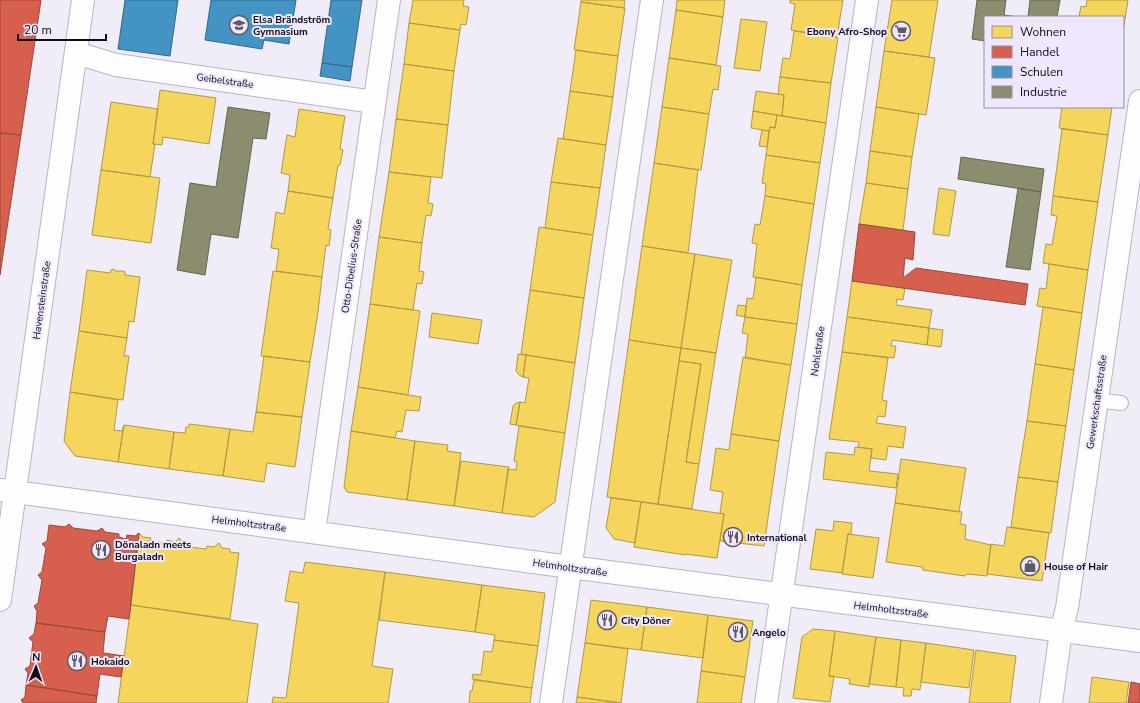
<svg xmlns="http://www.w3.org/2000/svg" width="1140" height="703" viewBox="0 0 1140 703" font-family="'Nunito Sans',sans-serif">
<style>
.homes{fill:#f6d55c;stroke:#b19946}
.shops{fill:#d6604d;stroke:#9a473c}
.schools{fill:#4393c3;stroke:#336a8e}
.industry{fill:#8c8c6e;stroke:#666653}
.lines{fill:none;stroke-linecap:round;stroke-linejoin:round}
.service-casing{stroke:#b8b5bf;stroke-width:16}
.minor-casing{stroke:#b8b5bf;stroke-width:24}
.service{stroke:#fdfcfe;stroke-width:14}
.minor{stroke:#fdfcfe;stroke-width:22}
.labels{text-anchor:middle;stroke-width:4;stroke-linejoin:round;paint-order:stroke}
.poi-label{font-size:10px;font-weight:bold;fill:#0f0c14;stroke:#efe7fd;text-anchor:start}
.street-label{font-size:10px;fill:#0f0c14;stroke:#efe7fd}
</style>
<rect width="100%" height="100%" fill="#f0ecf8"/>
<path class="homes" d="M413,0h51l-1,6 6,1 -3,18 -5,-1 -1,6 -51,-7z
M581,0h44l-1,8 -43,-6z
M677,0h48l-2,17 -47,-7z
M790,0h53l-6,37 -46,-7 4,-26 -5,-1z
M892,0h46l-9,57 -45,-6z
M1087,0h41l-5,32v-15h-44l2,-11 5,1z
M581,2l44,6 -7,48 -44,-6z
M676,10l47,7 -7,48 -47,-7z
M741,19l26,3 -7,49 -26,-3z
M409,23l51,7 -6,41 -50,-7z
M794,31l44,7 -7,45 -51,-6 3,-19 7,1z
M576,50l42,6 -5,41 -43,-6z
M884,51l51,7 -9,57 -50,-8z
M669,58l52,8 -3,24 -5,-1 -4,25 -47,-7z
M404,64l50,7 -6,54 -52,-6z
M780,77l51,6 -5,40 -44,-7 2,-21 -6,-1z
M160,90l56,8 -7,46 -46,-7 -1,8 -9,-1z
M570,91l43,6 -7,48 -43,-6z
M756,91l28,4 -2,21 -29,-5z
M111,102l47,7 -5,35h2l-5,33 -49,-7z
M662,107l47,7 -8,56 -47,-7z
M876,107l43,7 -7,43 -42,-6z
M1062,107h50l-4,28 -49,-7z
M299,109l46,7 -5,33 3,1 -3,15h-2l-5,33 -45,-7 2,-16 -9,-2 6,-38 8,2z
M753,111l24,4 -2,13 -5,-1 -1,4 -18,-3z
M777,115l49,8 -6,40 -54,-8 4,-28 5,1z
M396,119l52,6 -6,53 -53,-6z
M1062,129l46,6 -10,67 -45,-6z
M762,130l7,1 -2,16 -8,-1z
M558,138l48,7 -6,43 -49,-6z
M870,151l42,6 -4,32 -42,-6z
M766,155l54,8 -6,41 -49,-8 1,-12 -4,-1z
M654,163l44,7 -10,83 -46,-7z
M101,170l59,8 -9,65 -59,-8z
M389,172l42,5 -3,26 5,1 -2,12 -5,-1 -4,28 -43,-6z
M551,182l49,6 -7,47 -48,-7z
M866,183l42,6 -5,41 -44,-6z
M939,188l17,3 -7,45 -16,-2z
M288,191l45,7 -5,31 3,1 -2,16 -3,-1 -4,32 -46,-6 3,-22 -8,-1 5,-36 8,2z
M765,196l49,8 -12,81 -49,-8 4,-33 -5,-1 3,-19 5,1z
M1053,196l45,6 -10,68 -45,-7 3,-19 6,1 5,-29 -6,-1z
M539,227l54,8 -9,63 -54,-8z
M379,237l43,6 -3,28 5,1 -2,12 -5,-1 -4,27 -43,-6z
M642,246l53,8 -14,94 -52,-8z
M695,254l37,6 -16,93 -35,-5z
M1049,264l39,6 -6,43 -45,-7 3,-18 6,1z
M114,269l1,2h8l2,1v3l15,2 -6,45 -5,-1 -2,17 -48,-7 8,-61 23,3 1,-3z
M273,271l49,6 -4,35 -8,50 -49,-6z
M756,277l46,8 -5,39 -52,-7 2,-19 6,1z
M852,281l53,7 -2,12 -6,-1 -1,6 36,5 -3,18 -82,-11z
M530,290l54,8 -9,65 -54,-9z
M370,304l50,7 -12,84 -50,-8z
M738,305l8,1 -1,11 -9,-2z
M1043,307l39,6 -8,57 -39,-6z
M432,313l50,7 -4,24 -49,-7z
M745,317l52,7 -6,41 -46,-7 3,-24 -6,-1z
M847,317l82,11 -2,17 -35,-5 -1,6h5l-2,12 -52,-6z
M929,328l14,2 -2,17 -14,-2z
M79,331l48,7 -3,18h5l-6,44 -53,-8z
M629,340l52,8 -23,156 -51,-7z
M681,348l35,5 -17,111 -13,-2 15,-98 -22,-3z
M842,352l46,6 -6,42 5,1 -2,16 -7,-1 -2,7 30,4 -3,21 -15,-2 -2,14 -15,-2 1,-9 -14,-2 1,-5 -30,-3z
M518,354l8,1 -3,22 -4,-2 -3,-4z
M526,355l49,8 -10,70 -49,-8 4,-23 5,1 4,-25 -6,-1z
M264,356l46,6 -8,55 -46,-5z
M743,357l48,8 -12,76 -48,-7z
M679,361l22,3 -15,98 13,2 -7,45 -34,-5z
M1035,364l39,6 -8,56 -39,-5z
M358,387l63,10 -2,14 -13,-1 -4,22 -5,-1 -2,7 -44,-7z
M70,392l48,8 -4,30 8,1 2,-6 -6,37 -43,-6 -11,-15z
M520,402l-4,23 -6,-1 3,-18 3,-3z
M256,412l46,5 -7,50 -28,-4 -3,19 -41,-6 7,-47 23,3z
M1027,421l39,5 -8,56 -40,-5z
M189,424l41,5 -7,47 -54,-7 5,-37 11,1 1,-6h3z
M124,425l50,7 -5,37 -51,-7z
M519,426l46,7 -10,69 -21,15 -32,-4 6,-44 8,1 1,-8 -3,-1z
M351,431l64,10 -8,59 -60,-8 -3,-5z
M731,434l48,7 -15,105 -44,-5 4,-27 -4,-1 3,-21 -13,-2 6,-42 13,2z
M415,441l33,4 -1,6 14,2 -7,53 -47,-6z
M855,447l17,2 -3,22 29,3 -2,14 -73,-9 3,-27 28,3z
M901,459l65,9 -7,44 -64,-9z
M461,461l48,6 -7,46 -48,-7z
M1018,477l40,5 -7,51 -40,-6z
M611,498l30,4 -6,41 -21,-4 -8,-11z
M641,502l83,12 -7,44 -32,-4v1l-51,-8z
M895,503l67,9 -2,12 6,1 -1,14 26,6 -4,31 -20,-2 -2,2 -42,-6 -1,-3 -36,-5z
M834,521l18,2 -1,11h-3l-6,39 -32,-4 6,-40 17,2z
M1007,527l42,6 -7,48 -55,-7 4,-30 13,2z
M139,533l4,4 8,1 -1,3 16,2 1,-3 8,2 4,-4 3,4 8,2v3l16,2 1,-3 7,1 5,-4 3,5 8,1v3l9,1 -9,66 -99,-14z
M848,534l31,4 -6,40 -31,-4z
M305,562l80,10 -13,94 21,3 -5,34h-116l1,-6 13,1 13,-95 -14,-2 5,-30 13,2z
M385,572l97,13 -7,47 -96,-12z
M482,585l63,8 -7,53 -44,-6 1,-5 -20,-3z
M591,600l56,7 -6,43 -56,-7z
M131,605l127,19 -11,79h-129z
M647,607l61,8 -5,43 -62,-8z
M708,615l45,6 -8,56 -44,-6z
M813,629l22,2 -6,45h5l-4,26 -37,-4 9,-61z
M835,631l41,6 -7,50 -20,-3 1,-5 -21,-3z
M876,637l25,3 -5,47 -27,-3z
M494,640l44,6 -6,42 -60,-9 1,-5 8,1 3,-24 8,1z
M901,640l25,3 -6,47 -8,-1 -1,7h-8l1,-8 -8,-1z
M585,643l43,6 -7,54 -44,-6z
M926,643l48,7 -5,38 -48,-6z
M976,650l40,6 -6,47h-41z
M701,671l44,6 -4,26h-44z
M1092,677l37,5 -3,21h-37z
M474,680l58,8 -2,15h-61l1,-12h2z
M577,697l44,6h-45z"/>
<path class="shops" d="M0,0h41l-20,135 -21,-2z
M0,133l21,2 -21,140z
M859,224l56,8 -2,28 -8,-2 -2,20 13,-10 112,16 -3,21 -173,-24z
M69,524l4,4 24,3 5,-3 3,4 14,2v3l7,2 1,-4 8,1 4,-3 -10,86 -21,-3 -3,16 -69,-9 1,-12 -3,-5 4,-3 4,-23 -4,-5 4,-3 4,-24 -4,-4 5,-3 2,-16 16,2z
M36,623l69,9 -2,21 21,3 -3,21 -21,-3 -3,22 -71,-11 2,-12 -3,-4 5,-3 3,-24 -4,-4 5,-4z
M1131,682l9,2v19h-12z
M26,685l71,11 -1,7h-73l-2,-3 4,-3z"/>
<path class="schools" d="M125,0h53l-8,56 -52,-7z
M211,0h85l-7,44 -25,-4 -2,9 -57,-9z
M331,0h31l-10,67 -30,-4z
M322,63l30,4 -2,14 -30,-5z"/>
<path class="industry" d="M977,0h29l-2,15 14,2h-33v24l-13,-2z
M1030,0h30l-3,17h-29z
M228,107l42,6 -4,26 -13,-1 -15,100 -27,-4 -6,41 -28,-5 13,-87 26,4z
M961,157l83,12 -3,23 -83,-13z
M1018,188l23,4 -11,78 -24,-3z"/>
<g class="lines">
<g class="service-casing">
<path id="service" d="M1096,400l25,3"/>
</g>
<g class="minor-casing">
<path id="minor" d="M76,53l40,12 258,37
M0,490l570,77 570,74
M314,532l75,-532
M0,600l83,-600
M551,703l101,-703
M766,703l101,-703
M1051,703l10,-72 6,-23 73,-507"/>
</g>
<use href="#service" class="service"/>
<use href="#minor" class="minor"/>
</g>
<defs>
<g id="school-ring" transform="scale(1)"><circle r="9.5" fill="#efe7fd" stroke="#5e5a64" stroke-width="1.5"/><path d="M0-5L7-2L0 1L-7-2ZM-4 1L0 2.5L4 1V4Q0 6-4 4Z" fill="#5e5a64"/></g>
<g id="supermarket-ring" transform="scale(1)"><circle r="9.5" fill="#efe7fd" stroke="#5e5a64" stroke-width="1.5"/><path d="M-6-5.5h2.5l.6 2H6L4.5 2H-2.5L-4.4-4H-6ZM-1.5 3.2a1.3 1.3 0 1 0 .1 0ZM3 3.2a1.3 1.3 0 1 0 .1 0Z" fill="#5e5a64"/></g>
<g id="restaurant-ring" transform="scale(1)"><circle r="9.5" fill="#efe7fd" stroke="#5e5a64" stroke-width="1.5"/><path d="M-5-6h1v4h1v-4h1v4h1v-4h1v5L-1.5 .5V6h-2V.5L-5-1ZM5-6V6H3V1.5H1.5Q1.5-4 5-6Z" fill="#5e5a64"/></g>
<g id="shop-ring" transform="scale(1)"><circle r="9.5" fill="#efe7fd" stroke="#5e5a64" stroke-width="1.5"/><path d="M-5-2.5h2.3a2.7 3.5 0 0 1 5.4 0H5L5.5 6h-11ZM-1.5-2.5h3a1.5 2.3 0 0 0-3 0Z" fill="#5e5a64"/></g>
</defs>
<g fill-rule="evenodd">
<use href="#school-ring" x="239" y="25"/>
<use href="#supermarket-ring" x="901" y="31"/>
<use href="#restaurant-ring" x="733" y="537"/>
<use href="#restaurant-ring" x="101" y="550"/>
<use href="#shop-ring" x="1030" y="566"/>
<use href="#restaurant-ring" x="607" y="620"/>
<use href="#restaurant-ring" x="738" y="632"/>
<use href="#restaurant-ring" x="77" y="661"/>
</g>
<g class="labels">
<g class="poi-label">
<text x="253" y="23">Elsa Brändström<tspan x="253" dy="12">Gymnasium</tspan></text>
<text x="887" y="35" text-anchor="end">Ebony Afro-Shop</text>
<text x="747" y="541">International</text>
<text x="115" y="548">Dönaladn meets<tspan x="115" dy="12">Burgaladn</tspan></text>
<text x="1044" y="570">House of Hair</text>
<text x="621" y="624">City Döner</text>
<text x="752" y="636">Angelo</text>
<text x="91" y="665">Hokaido</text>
</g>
<g class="street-label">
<text transform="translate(225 80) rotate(8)" y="4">Geibelstraße</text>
<text transform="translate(351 266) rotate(-82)" y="4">Otto-Dibelius-Straße</text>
<text transform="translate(41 300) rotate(-82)" y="4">Havensteinstraße</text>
<text transform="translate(817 351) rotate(-82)" y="4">Nohlstraße</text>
<text transform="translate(1096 402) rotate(-82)" y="4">Gewerkschaftsstraße</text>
<text transform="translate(249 523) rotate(7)" y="4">Helmholtzstraße</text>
<text transform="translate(570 567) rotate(8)" y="4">Helmholtzstraße</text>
<text transform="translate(891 609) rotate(7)" y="4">Helmholtzstraße</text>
</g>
</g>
<rect x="984" y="16" width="140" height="92" fill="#efe7fd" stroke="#958fa0"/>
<rect x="992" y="26" width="20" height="12" fill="#f6d55c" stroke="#958fa0"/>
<text x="1020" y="36" font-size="12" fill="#0f0c14">Wohnen</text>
<rect x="992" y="46" width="20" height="12" fill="#d6604d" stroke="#958fa0"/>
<text x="1020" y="56" font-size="12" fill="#0f0c14">Handel</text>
<rect x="992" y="66" width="20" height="12" fill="#4393c3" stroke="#958fa0"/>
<text x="1020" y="76" font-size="12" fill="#0f0c14">Schulen</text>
<rect x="992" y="86" width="20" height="12" fill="#8c8c6e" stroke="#958fa0"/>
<text x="1020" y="96" font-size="12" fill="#0f0c14">Industrie</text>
<g transform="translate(36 667) rotate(2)" stroke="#efe7fd" stroke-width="3" paint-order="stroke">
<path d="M0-3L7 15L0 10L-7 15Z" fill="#0f0c14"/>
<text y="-6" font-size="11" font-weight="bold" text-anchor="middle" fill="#0f0c14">N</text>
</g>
<path d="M18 34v6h88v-6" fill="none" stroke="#0f0c14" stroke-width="2"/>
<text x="24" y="34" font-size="12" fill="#0f0c14" stroke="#efe7fd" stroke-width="3" paint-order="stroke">20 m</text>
</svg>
